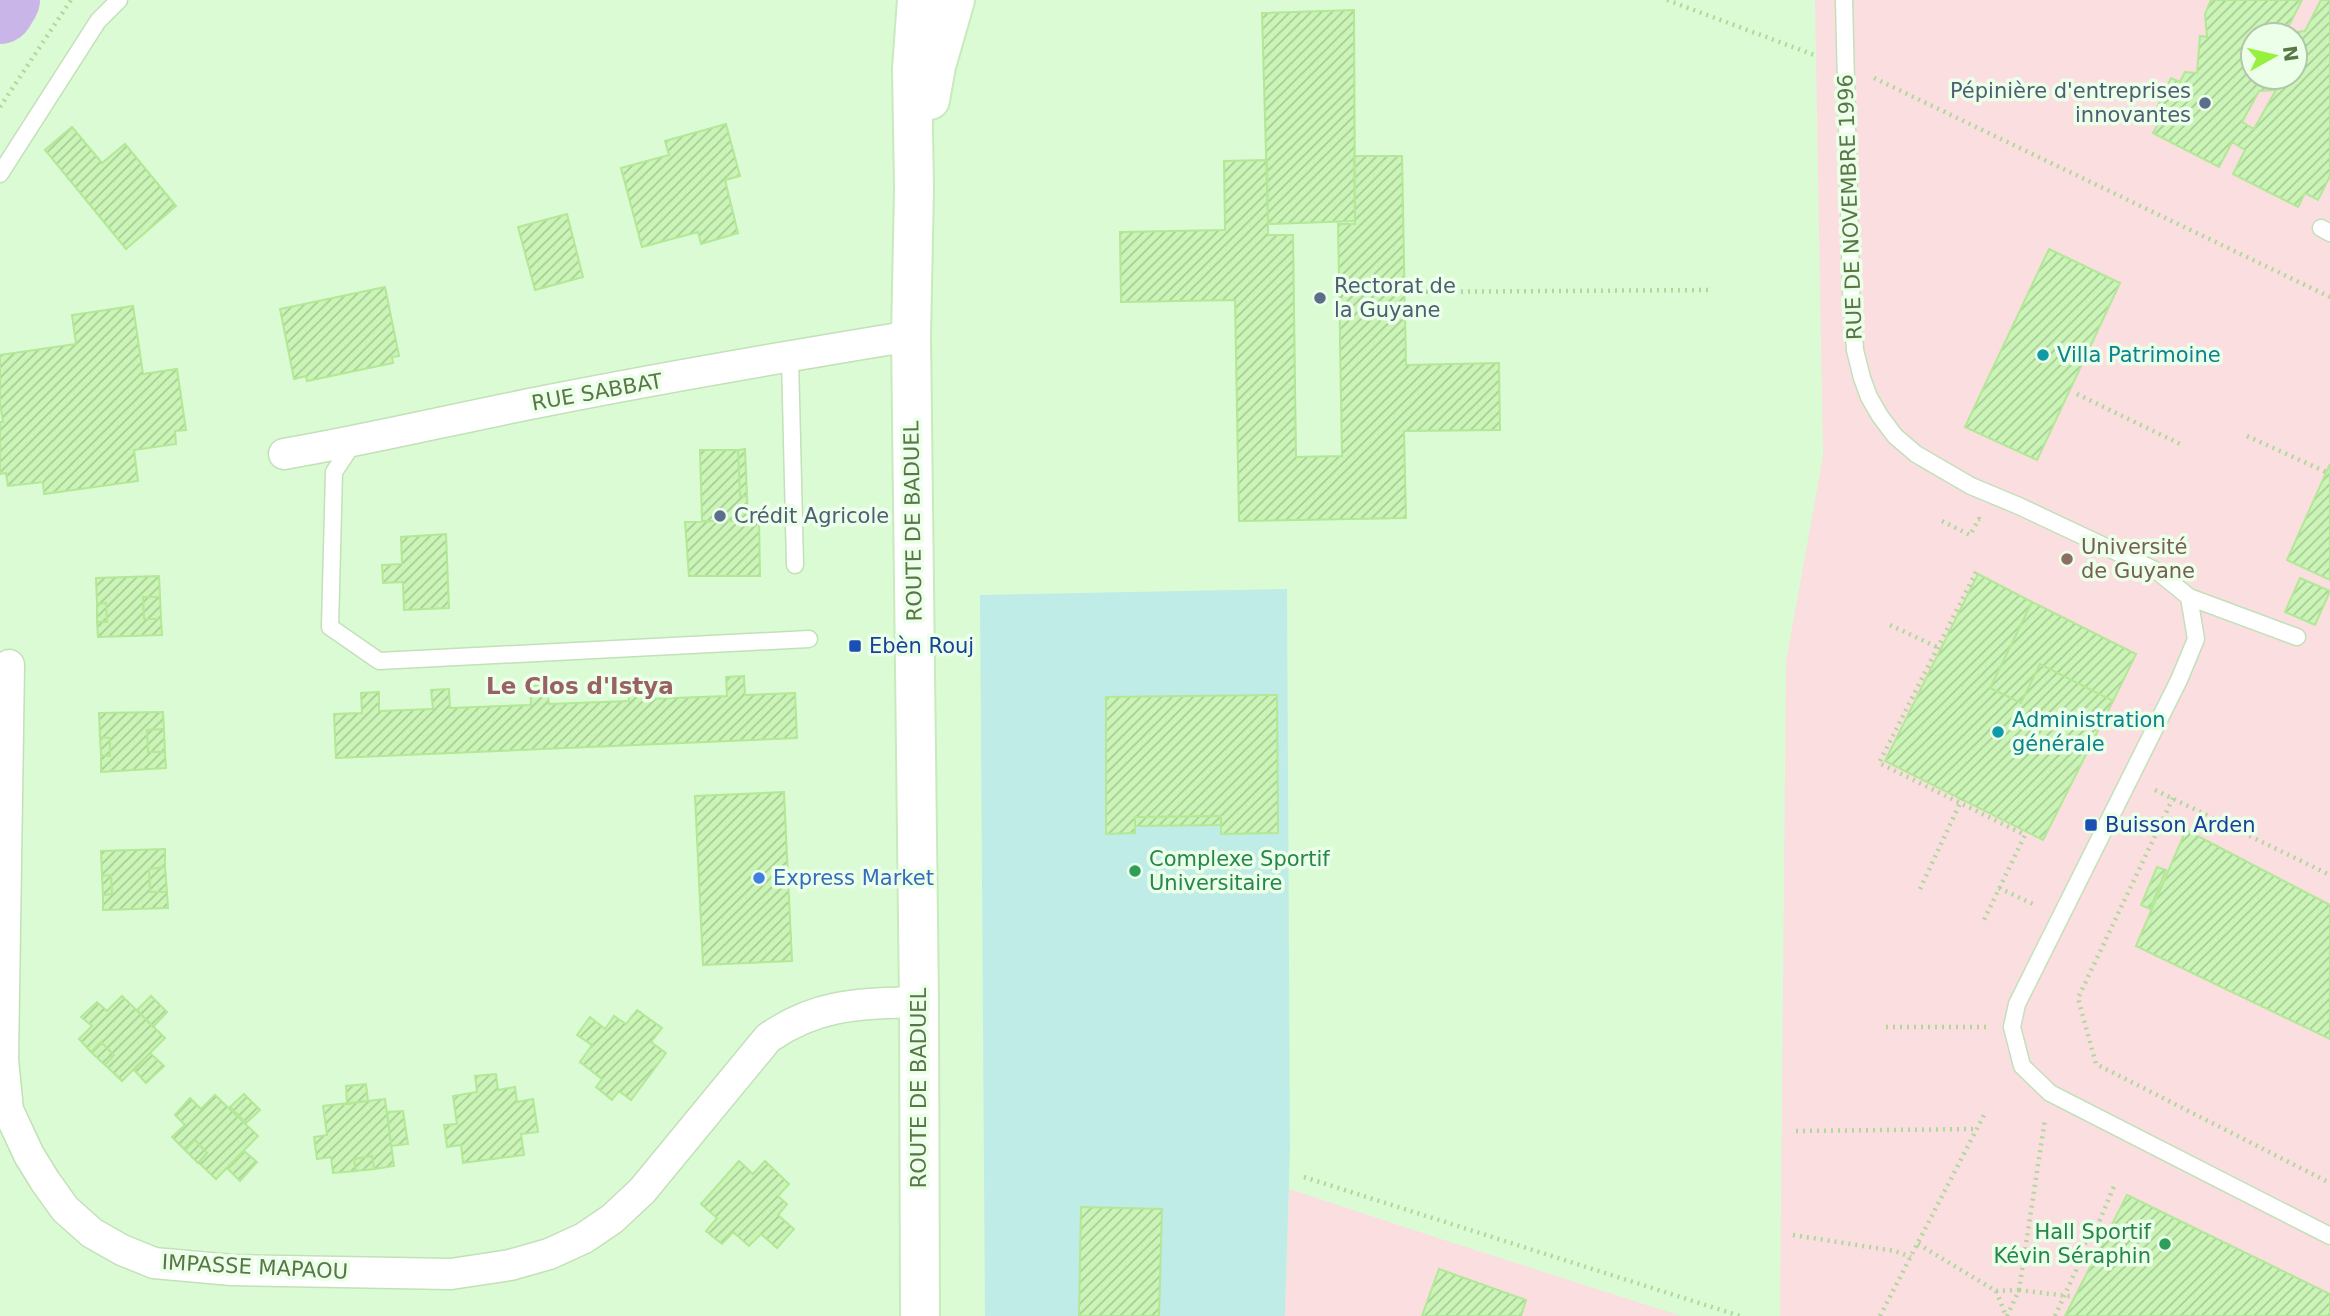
<svg xmlns="http://www.w3.org/2000/svg" width="2330" height="1316" viewBox="0 0 2330 1316" font-family="'DejaVu Sans',sans-serif">
<style>
.residential{fill:#dbfbd5;fill-rule:evenodd}
.education{fill:#fadee0;fill-rule:evenodd}
.garden{fill:#bfece6}
.lines{fill:none;stroke-linecap:round;stroke-linejoin:round}
.river{stroke:#cab5e8;stroke-width:68}
.building{fill:url(#building-hatch);stroke:#b2e896;stroke-width:2;fill-rule:evenodd}
.lane-casing{stroke:#c3e0b9;stroke-width:19}
.street-casing{stroke:#c3e0b9;stroke-width:33}
.secondary-casing{stroke:#c8eabc;stroke-width:42}
.path{stroke:#afd99a;stroke-width:4.5;stroke-dasharray:2 5;stroke-linecap:butt}
.lane{stroke:#fff;stroke-width:16}
.street{stroke:#fff;stroke-width:30}
.secondary{stroke:#fff;stroke-width:38}
.path-bridge{stroke:#afd99a;stroke-width:4.5;stroke-dasharray:2 5;stroke-linecap:butt}
.service-dot{fill:#5c6f8a;stroke:#ebffe9;stroke-width:2.5}
.culture-dot{fill:#0f9aa8;stroke:#ebffe9;stroke-width:2.5}
.education-dot{fill:#8d6e63;stroke:#ebffe9;stroke-width:2.5}
.transit-dot{fill:#1a4fb4;stroke:#ebffe9;stroke-width:2.5}
.leisure-dot{fill:#2e9e5b;stroke:#ebffe9;stroke-width:2.5}
.shop-dot{fill:#3f7fe0;stroke:#ebffe9;stroke-width:2.5}
.labels{text-anchor:middle;stroke-width:7;stroke-linejoin:round;paint-order:stroke}
.service-label{font-size:21px;fill:#4e5e75;stroke:#ebffe9;text-anchor:start}
.street-label{font-size:21px;fill:#587646;stroke:#ebffe9}
.culture-label{font-size:21px;fill:#0d838f;stroke:#ebffe9;text-anchor:start}
.education-label{font-size:21px;fill:#785e54;stroke:#ebffe9;text-anchor:start}
.transit-label{font-size:21px;fill:#164399;stroke:#ebffe9;text-anchor:start}
.leisure-label{font-size:21px;fill:#27864d;stroke:#ebffe9;text-anchor:start}
.shop-label{font-size:21px;fill:#366cbe;stroke:#ebffe9;text-anchor:start}
.neighbourhood-label{font-size:23px;font-weight:bold;fill:#9a6165;stroke:#ebffe9}
</style>
<defs>
<pattern id="building-hatch" width="6" height="6" patternUnits="userSpaceOnUse" patternTransform="scale(1.75)"><rect width="6" height="6" fill="#cbf5b7"/><path d="M-1 1l2-2M0 6l6-6M5 7l2-2" fill="none" stroke="#a8cb97"/></pattern>
</defs>
<rect width="100%" height="100%" fill="#e4fee1"/>
<path class="residential" d="M0,0h2330v1316h-2330zM2253,35h42v42h-42z"/>
<path class="education" d="M1815,0h515v1316h-550l6,-654 37,-206zM2253,35h42v42h-42z
M1289,1189l161,53 231,74h-396z"/>
<path class="garden" d="M1287,589l3,559 -5,168h-300l-5,-721z"/>
<g class="lines">
<path class="river" d="M0,10l6,-10"/>
</g>
<path class="building" d="M2211,0h91l-17,33 20,-2 16,-31h9v176l-12,24 -13,-7 -7,14 -65,-33 12,-24 -13,-8 -13,25 -66,-34 7,-13 -7,-4 18,-38 9,4 5,-10 12,1 3,-37 7,1 -2,-23zM2253,35h42v42h-42zM2276,90l-22,39 -12,-7 17,-31z
M1354,10l1,211 -87,3 -6,-211z
M726,124l14,52 -15,4 13,53 -37,11 -3,-12 -56,15 -21,-79 48,-13 -4,-14z
M72,127l30,36 23,-19 51,62 -50,43 -81,-99z
M1354,156h48l4,209 93,-2 1,67 -96,1 2,87 -167,3 -4,-221 -114,2 -1,-70 105,-2 -1,-69 43,-1 1,75h25l3,222 46,-1 -4,-232h17z
M567,214l16,63 -48,13 -17,-63z
M2049,249l71,34 -83,177 -72,-33z
M385,287l14,69 -7,1 1,6 -86,18 -1,-5 -12,3 -14,-70z
M133,306l10,68 34,-5 9,61 -11,1 1,13 -42,6 4,31 -94,13 -1,-12 -35,4 -2,-13 -6,1v-52h3l-3,-19v-48l76,-11 -4,-29z
M745,449l2,46 -7,1 -2,-46z
M700,450h38l2,46 7,-1 1,26h-46z
M2330,464v116l-43,-20z
M759,520l1,56h-71l-4,-54z
M446,534l3,74 -45,2 -1,-28 -20,1 -1,-18 20,-1 -1,-27z
M1978,574l54,28 -42,86 31,15 19,-39 73,37 -70,139 -158,-79z
M159,576l1,21h-17l1,22h17l1,16 -64,2 -1,-15h10l-1,-19 -9,1 -1,-26z
M2300,578l30,13 -15,34 -30,-13z
M143,597h17l1,22h-17z
M2032,602l104,52 -23,47 -73,-37 -19,39 -31,-15z
M106,603l1,19h-10v-18z
M744,676l1,19 50,-2 2,45 -461,20 -2,-44 28,-1 -1,-20 18,-1v19l54,-2 -2,-19 18,-1 1,19 81,-3 -1,-19 17,-1 2,19 80,-3 -1,-19 18,-2 1,19 80,-3 -1,-19z
M1277,695l1,138 -57,1v-18l-86,1v16l-29,1v-137z
M163,712l1,17 -17,1 1,22h17l1,16 -65,4v-17l9,1v-18l-10,-1 -1,-24z
M164,729l1,23h-17l-1,-22z
M100,737l10,1v18l-9,-1z
M784,792l8,169 -89,4 -8,-169z
M1221,816v9l-86,1v-9z
M2186,830l144,75v134l-194,-93z
M165,849v18l-16,2 1,23h17l1,16 -65,2v-15l9,-1 -1,-19 -9,1 -1,-25z
M165,867l2,25h-17l-1,-23z
M2157,867l9,3 -16,39 -9,-4z
M111,875l1,19 -9,1 -1,-19z
M122,996l43,42 -43,43 -17,-16 9,-10 -13,-13 -10,10 -12,-13 13,-13 -11,-9 16,-15 10,9z
M151,996l16,16 -14,15 -16,-17z
M637,1010l25,18 -11,14 15,11 -35,47 -12,-9 -7,9 -16,-13 6,-8 -22,-17 12,-17 -15,-10 13,-18 15,12 9,-13 12,8z
M101,1042l13,13 -9,10 -14,-13z
M150,1053l14,13 -18,17 -12,-13z
M496,1074l2,16 17,-3 2,15 16,-3 5,33 -17,2 3,21 -61,8 -2,-18 -14,2 -3,-22 13,-1 -4,-28 24,-4 -2,-16z
M366,1084l2,17 -21,3 -1,-18z
M244,1094l16,16 -14,13 -16,-16z
M215,1095l43,41 -42,43 -17,-16 8,-10 -12,-13 -10,10 -13,-13 13,-12 -10,-10 15,-17 11,11z
M385,1099l9,67 -20,3 -2,-13 -18,3 2,12 -23,2 -2,-16 -14,2 -3,-22 13,-2 -4,-29z
M403,1111l5,33 -17,2 -4,-34z
M195,1140l12,13 -9,10 -13,-13z
M244,1151l13,11 -17,19 -13,-13z
M372,1156l2,13 -18,2 -2,-12z
M739,1161l14,13 12,-13 24,23 -11,12 9,8 -9,11 16,14 -17,19 -16,-14 -12,12 -16,-14 -11,12 -16,-13 11,-13 -16,-14z
M2127,1195l203,99v22h-265z
M1081,1207l81,2 -3,107h-80z
M1439,1269l87,31 -5,16h-99z"/>
<g class="lines">
<g class="lane-casing">
<path id="lane" d="M1844,0l7,290 4,60 7,28 7,19 11,19 15,20 21,18 55,32 48,20 138,65 32,26 7,42 -17,41 -162,324 -5,23 10,39 28,27 280,143
M0,174l98,-153 21,-21
M2321,228l9,5
M790,357l5,208
M354,442l-20,30 -4,155 49,34 430,-22
M2189,597l108,40"/>
</g>
<g class="street-casing">
<path id="street" d="M284,454c87,-15 174,-36 261,-53 121,-24 244,-45 366,-65
M9,665l-6,395 5,50 21,45 16,26 20,28 27,24 30,17 32,13 78,7 219,4 59,-9 39,-11 35,-16 28,-19 30,-28 126,-153c50,-35 92,-34 151,-36"/>
</g>
<g class="secondary-casing">
<path id="secondary" d="M917,0l-5,69 2,120 -3,147 8,666 1,314
M930,100l6,-34 19,-66"/>
</g>
<path class="path" d="M1667,0l150,56
M1874,78l456,219
M0,107l71,-107
M1405,292l308,-2
M2077,394l107,52
M2247,436l79,36
M1942,521l28,14 9,-16 2,1
M1976,572l-97,191 146,72 -42,87
M1890,625l51,24
M2155,790l175,85
M2173,798l-95,200 18,66 234,119
M1999,888l36,17
M1920,889l42,-90
M1886,1027h101
M1796,1131l180,-2
M1304,1177l436,139
M1793,1235l102,16 16,6
M1918,1244l78,47 23,-1
M1996,1291l10,25
M1880,1316l104,-201
M2007,1316l12,-26 26,-171
M2055,1316l21,-46v-24l15,-5 24,-57"/>
<use href="#lane" class="lane"/>
<use href="#street" class="street"/>
<use href="#secondary" class="secondary"/>
<path class="path-bridge" d="M2019,1290l56,7"/>
</g>
<g class="service-dot">
<circle cx="2205" cy="103" r="7"/>
<circle cx="1320" cy="298" r="7"/>
<circle cx="720" cy="516" r="7"/>
</g>
<g class="culture-dot">
<circle cx="2043" cy="355" r="7"/>
<circle cx="1998" cy="732" r="7"/>
</g>
<circle class="education-dot" cx="2067" cy="559" r="7"/>
<g class="transit-dot">
<rect x="848" y="639" width="14" height="14" rx="3.5"/>
<rect x="2084" y="818" width="14" height="14" rx="3.5"/>
</g>
<g class="leisure-dot">
<circle cx="1135" cy="871" r="7"/>
<circle cx="2165" cy="1244" r="7"/>
</g>
<circle class="shop-dot" cx="759" cy="878" r="7"/>
<g class="labels">
<g class="service-label">
<text x="2191" y="98" text-anchor="end">Pépinière d'entreprises<tspan x="2191" dy="24">innovantes</tspan></text>
<text x="1334" y="293">Rectorat de<tspan x="1334" dy="24">la Guyane</tspan></text>
<text x="734" y="523">Crédit Agricole</text>
</g>
<g class="street-label">
<text transform="translate(1850 207) rotate(-92)" y="7">RUE DE NOVEMBRE 1996</text>
<text transform="translate(597 392) rotate(-10)" y="7">RUE SABBAT</text>
<text transform="translate(913 521) rotate(-91)" y="7">ROUTE DE BADUEL</text>
<text transform="translate(919 1088) rotate(-90)" y="7">ROUTE DE BADUEL</text>
<text transform="translate(255 1267) rotate(3)" y="7">IMPASSE MAPAOU</text>
</g>
<g class="culture-label">
<text x="2057" y="362">Villa Patrimoine</text>
<text x="2012" y="727">Administration<tspan x="2012" dy="24">générale</tspan></text>
</g>
<g class="education-label">
<text x="2081" y="554">Université<tspan x="2081" dy="24">de Guyane</tspan></text>
</g>
<g class="transit-label">
<text x="869" y="653">Ebèn Rouj</text>
<text x="2105" y="832">Buisson Arden</text>
</g>
<g class="leisure-label">
<text x="1149" y="866">Complexe Sportif<tspan x="1149" dy="24">Universitaire</tspan></text>
<text x="2151" y="1239" text-anchor="end">Hall Sportif<tspan x="2151" dy="24">Kévin Séraphin</tspan></text>
</g>
<g class="shop-label">
<text x="773" y="885">Express Market</text>
</g>
<g class="neighbourhood-label">
<text x="580" y="694">Le Clos d'Istya</text>
</g>
</g>
<g transform="translate(2274 56) rotate(82)"><circle r="33" fill="#ebffe9" stroke="#b0c8a8" stroke-width="2"/>
<path d="M0-5L12 26L0 18L-12 26Z" fill="#97f03e"/>
<text y="-10" font-size="19" font-weight="bold" text-anchor="middle" fill="#587646">N</text>
</g>
</svg>
